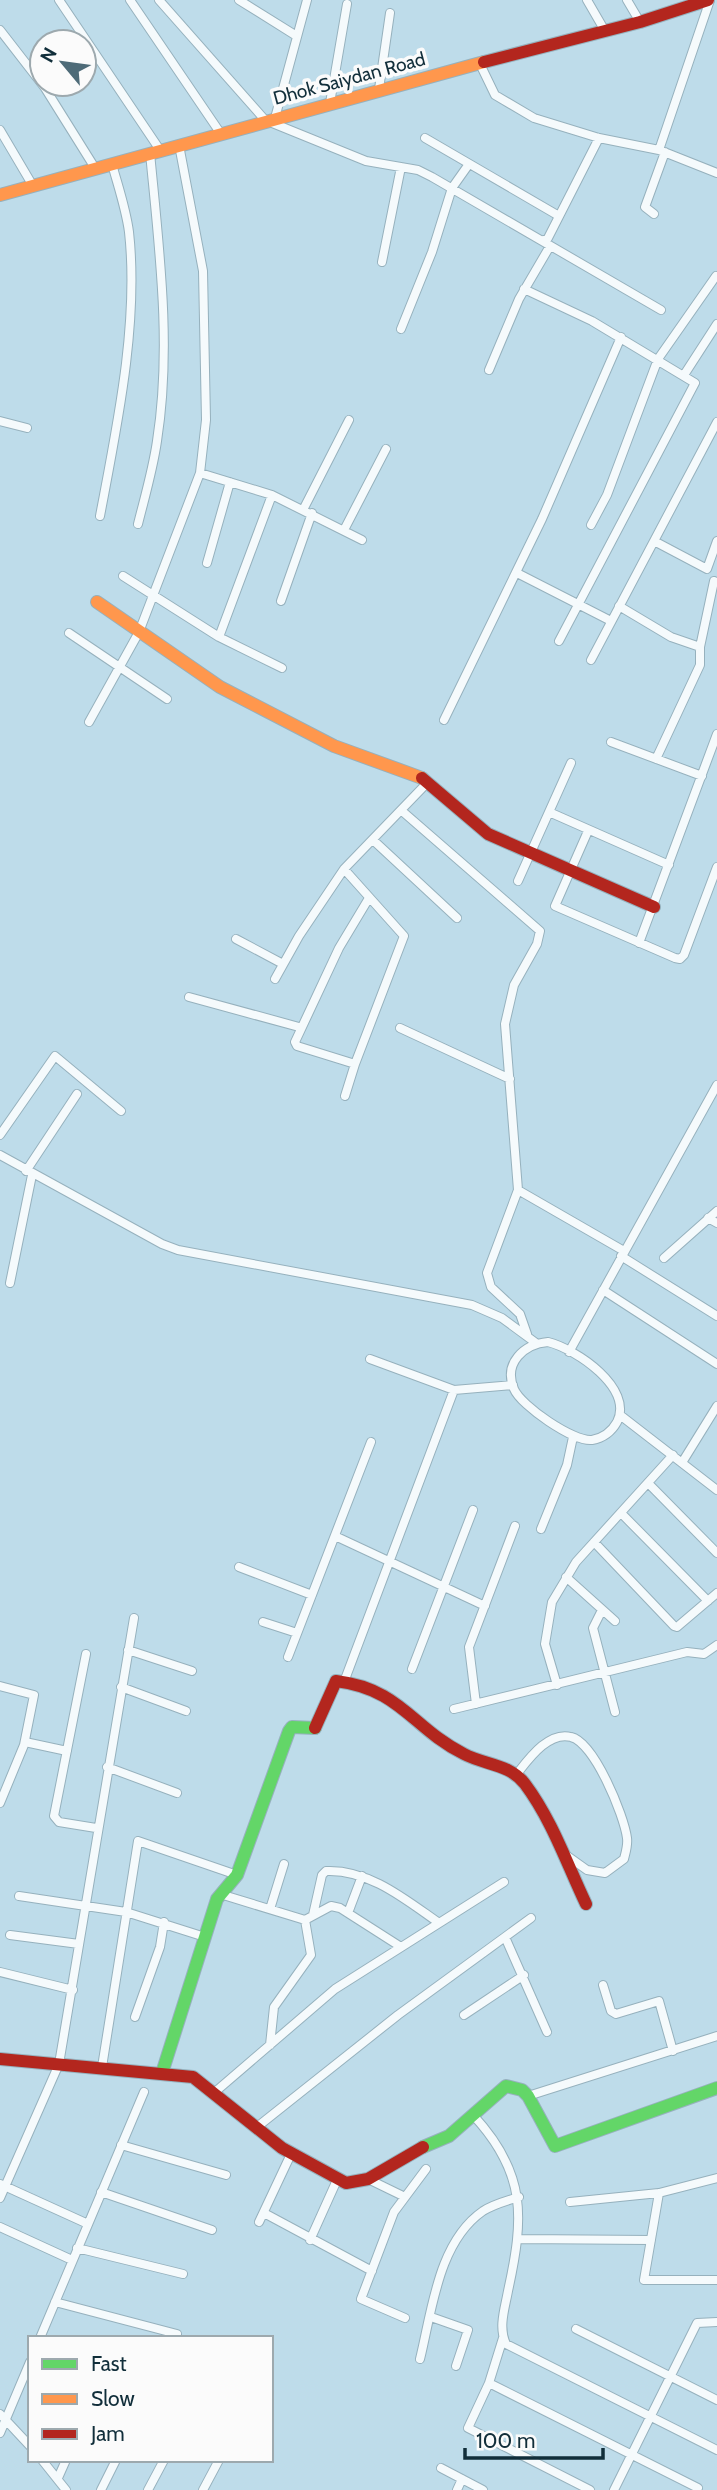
<svg xmlns="http://www.w3.org/2000/svg" width="717" height="2490" viewBox="0 0 717 2490" font-family="Cabin,sans-serif">
<style>
.lines{fill:none;stroke-linecap:round;stroke-linejoin:round}
.street-casing{stroke:#96b1bd;stroke-width:10}
.fast-casing{stroke:#96b1bd;stroke-width:14}
.slow-casing{stroke:#96b1bd;stroke-width:14}
.jam-casing{stroke:#96b1bd;stroke-width:14}
.street{stroke:#f5fafc;stroke-width:8}
.fast{stroke:#63d668;stroke-width:12}
.slow{stroke:#ff974d;stroke-width:12}
.jam{stroke:#b3261e;stroke-width:12}
.labels{text-anchor:middle;stroke-width:7;stroke-linejoin:round;paint-order:stroke}
.street-label{font-size:19px;fill:#112e3a;stroke:#fbfbfb}
</style>
<rect width="100%" height="100%" fill="#bedcea"/>
<g class="lines">
<g class="street-casing">
<path id="street" d="M59,0l101,150
M130,0l91,134
M159,0l106,120 101,41 52,9 14,7 229,133
M239,0l56,35
M587,0l18,31
M627,0l13,22
M0,30l45,58 50,80
M480,64l15,31 39,23 65,20 60,12 58,23
M379,89l11,-76
M330,103l17,-99
M275,118l32,-118
M0,130l33,56
M425,138l134,78
M659,150l51,-150
M654,214l-9,-7 20,-55
M543,241l5,-3 51,-100
M382,262l19,-95
M524,289l68,32 103,62 -136,258
M401,329l31,-77 20,-64 17,-24
M489,370l30,-71 31,-53
M684,375l33,-51
M0,421l27,7
M200,473l72,22 90,45
M304,508l45,-88
M100,516c17,-90 39,-193 29,-284 -3,-23 -11,-46 -17,-68
M138,524c7,-28 15,-55 19,-83 15,-95 2,-193 -7,-288
M591,525l16,-30 51,-136 58,-83
M344,530l42,-81
M654,541l53,28 10,-28
M207,563l23,-81
M517,573l94,48
M123,576l96,61 63,31
M281,601l31,-88
M619,606l52,31 29,10
M69,633l98,66
M219,637l53,-142
M591,660l126,-238
M444,720l98,-201 79,-182
M89,722l50,-90 61,-159 6,-53 -3,-149 -24,-126
M611,742l91,34
M656,759l44,-94v-18l14,-66
M402,811l138,120 -3,13 -23,41 -9,39 13,166 -31,83 4,14 29,27 7,20
M549,812l120,53
M588,831l-33,75 120,52 5,1 4,-4 33,-88
M373,840l84,78
M344,869l60,67 -49,128 -58,-18 -2,-4 44,-94 30,-50
M518,881l53,-118
M236,939l47,25
M639,943l78,-209
M275,979l24,-43 45,-67 84,-87
M189,997l110,30
M400,1028l110,51
M345,1096l10,-32
M0,1135l55,-79 66,55
M0,1155l162,89 16,6 294,55 30,13 34,25
M26,1171l51,-77
M518,1190l106,61
M708,1218l9,5
M621,1256l96,60
M664,1258l53,-47
M10,1283l22,-108
M603,1290l114,74
M548,1342c28,7 86,46 69,80 -5,9 -14,16 -25,18 -18,2 -71,-34 -78,-51 -11,-26 10,-45 34,-47z
M569,1352l148,-267
M370,1359l84,31
M620,1415l97,75
M683,1461l34,-55
M648,1483l69,70
M622,1514l86,87
M541,1529l26,-64 6,-28
M335,1536l150,70
M594,1542l80,84 3,1 40,-34
M239,1567l73,28
M566,1577l49,44
M602,1610l-9,18 22,84
M263,1622l34,11
M128,1650l64,21
M86,1654l-32,162 5,6 37,6
M288,1657l83,-215
M412,1669l61,-159
M344,1682l110,-292 59,-5
M557,1685l-12,-41 7,-42 24,-40 97,-107
M0,1686l34,9 -10,50 -24,58
M121,1687l65,24
M476,1704l-7,-57 46,-121
M454,1709l233,-57 17,2 13,-9
M25,1742l42,9
M107,1767l70,26
M516,1775c12,-15 32,-44 55,-38 23,5 53,78 56,101 1,7 -1,13 -3,21l-19,14 -18,-3 -21,-15
M220,1894l85,26 26,-14 9,2 61,39
M19,1896l107,16 79,25
M270,1909l14,-45
M348,1913l14,-37
M313,1915l9,-40 4,-4c43,-2 80,29 113,52
M10,1935l69,9
M505,1937l42,95
M0,1972l73,18
M603,1985l8,26 5,3 43,-13 14,50
M464,2015l60,-40
M135,2017l25,-70 4,-25
M270,2045l4,-38 37,-52 -6,-35
M102,2067l36,-226 99,34
M215,2092l120,-103 169,-107
M528,2096l189,-60
M473,2115c54,58 51,103 35,176 -3,17 -10,36 -2,53l211,106
M257,2127l141,-112 133,-97
M121,2145l105,30
M368,2179l35,17
M0,2184l88,40
M101,2192l111,38
M659,2193l-15,87h73
M0,2198l59,-134 75,-446
M570,2202l89,-9 58,-15
M264,2213l108,58
M259,2222l32,-68
M0,2227l72,33
M519,2239l132,1
M310,2240l27,-60
M77,2248l106,26
M55,2302l122,32
M431,2317l37,13 -12,36
M405,2318l-44,-19 33,-87 32,-43
M576,2329l141,71
M40,2338l104,-246
M503,2338l-14,45 -21,45 122,62
M420,2359c12,-48 18,-117 63,-148 11,-7 23,-10 36,-14
M489,2383l209,105
M0,2414l30,32
M0,2433l30,-71
M42,2460l24,30
M441,2468l42,22
M58,2478l8,-18
M101,2490l15,-30
M148,2490l16,-30
M203,2490l16,-30
M457,2490l5,-11
M614,2490l83,-167 20,-1"/>
</g>
<g class="fast-casing">
<path id="fast" d="M162,2073l55,-174 20,-24 52,-144 3,-4 23,1
M423,2147l26,-11 57,-50 16,4 6,6 27,50 162,-58"/>
</g>
<g class="slow-casing">
<path id="slow" d="M0,195l484,-133
M97,602l123,85 114,59 88,32"/>
</g>
<g class="jam-casing">
<path id="jam" d="M484,62l156,-40 68,-22
M422,778l66,56 166,73
M315,1728l21,-47c65,8 76,47 128,73 21,11 46,10 61,30 27,36 42,80 61,120
M0,2059l193,18 89,71 64,35 22,-4 55,-32"/>
</g>
<use href="#street" class="street"/>
<use href="#fast" class="fast"/>
<use href="#slow" class="slow"/>
<use href="#jam" class="jam"/>
</g>
<g class="labels">
<g class="street-label">
<text transform="translate(349 78) rotate(-15)" y="7">Dhok Saiydan Road</text>
</g>
</g>
<rect x="28" y="2336" width="245" height="126" fill="#fbfbfb" stroke="#9da9ae" stroke-width="2"/>
<rect x="42" y="2359" width="35" height="10" fill="#63d668" stroke="#9da9ae" stroke-width="2"/>
<text x="91" y="2371" font-size="21" fill="#112e3a">Fast</text>
<rect x="42" y="2394" width="35" height="10" fill="#ff974d" stroke="#9da9ae" stroke-width="2"/>
<text x="91" y="2406" font-size="21" fill="#112e3a">Slow</text>
<rect x="42" y="2429" width="35" height="10" fill="#b3261e" stroke="#9da9ae" stroke-width="2"/>
<text x="91" y="2441" font-size="21" fill="#112e3a">Jam</text>
<g transform="translate(63 63) rotate(299)"><circle r="33" fill="#fbfbfb" stroke="#9da9ae" stroke-width="2"/>
<path d="M0-5L12 26L0 18L-12 26Z" fill="#4e6b78"/>
<text y="-10" font-size="19" font-weight="bold" text-anchor="middle" fill="#112e3a">N</text>
</g>
<path d="M465 2448v10h138v-10" fill="none" stroke="#112e3a" stroke-width="3.5"/>
<text x="476" y="2448" font-size="21" fill="#112e3a" stroke="#fbfbfb" stroke-width="5" paint-order="stroke">100 m</text>
</svg>
